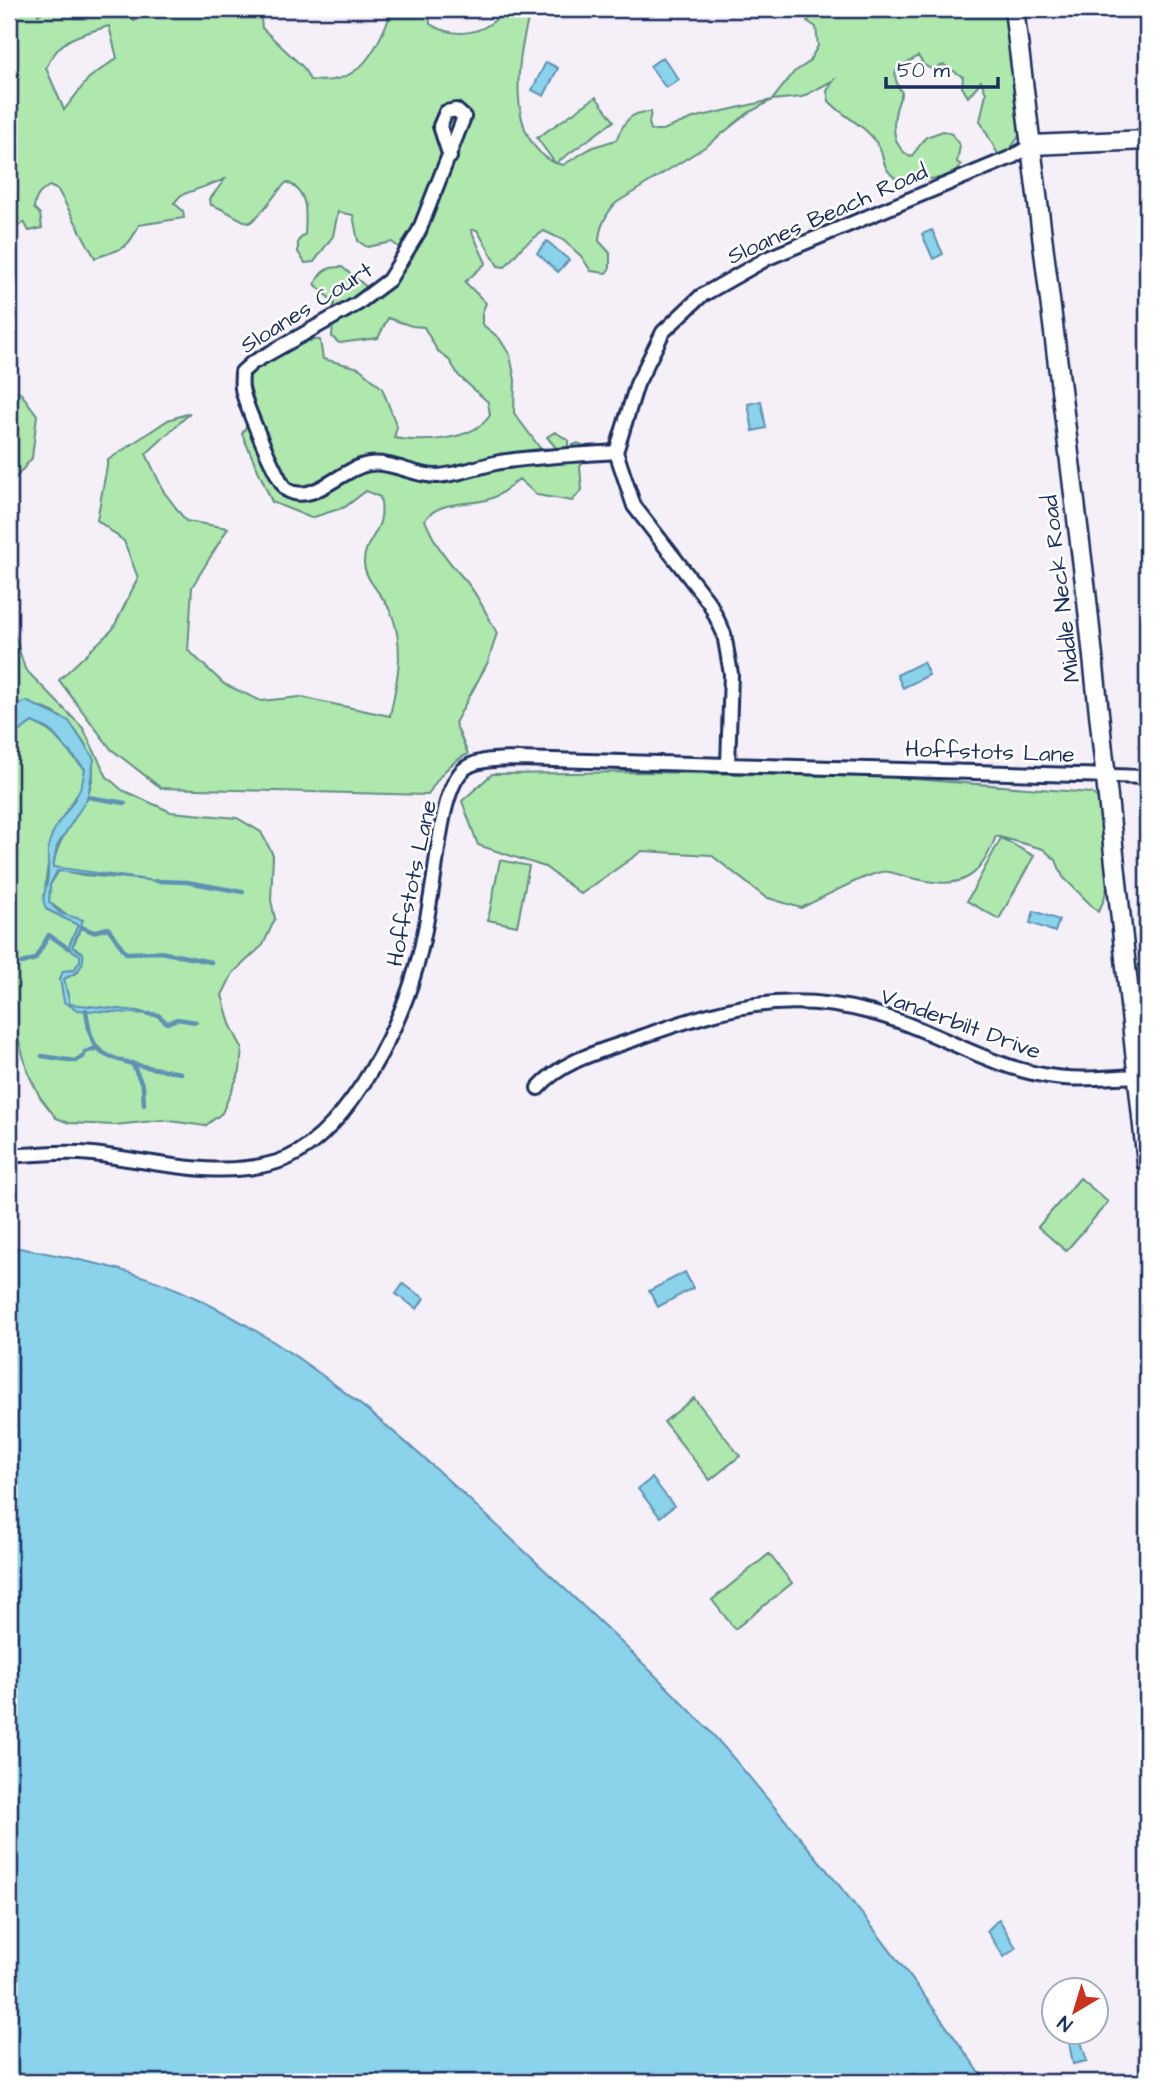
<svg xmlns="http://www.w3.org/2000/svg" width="1156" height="2091" viewBox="0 0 1156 2091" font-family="'Architects Daughter',sans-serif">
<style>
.green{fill:#aee8ac;stroke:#648c85;stroke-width:2;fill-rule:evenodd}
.water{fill:#8ad3eb;stroke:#5e91b3;stroke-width:2}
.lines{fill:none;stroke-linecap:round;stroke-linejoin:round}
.stream{stroke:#5e91b3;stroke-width:4.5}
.street-casing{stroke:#1b2f5e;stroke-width:18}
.secondary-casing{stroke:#1b2f5e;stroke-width:23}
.street{stroke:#fff;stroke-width:12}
.secondary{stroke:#fff;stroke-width:18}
.labels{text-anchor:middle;stroke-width:5;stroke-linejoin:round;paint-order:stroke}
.street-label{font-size:23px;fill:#1b2f5e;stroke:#fff}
</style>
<rect width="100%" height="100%" fill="#f5eff8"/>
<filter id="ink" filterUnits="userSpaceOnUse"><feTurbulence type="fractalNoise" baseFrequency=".0143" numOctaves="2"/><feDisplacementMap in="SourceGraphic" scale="14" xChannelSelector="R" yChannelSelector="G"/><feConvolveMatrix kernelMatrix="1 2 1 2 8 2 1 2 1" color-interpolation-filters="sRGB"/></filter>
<g filter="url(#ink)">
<path class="green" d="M9,9h28l1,6 10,-6h75l11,12 6,-3 3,-9h117l2,19 41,39 7,13c52,7 66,-31 83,-71h36l1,15c27,16 57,10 75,-15h26c-13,45 -28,129 24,154l-18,-25 59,-41 18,24 -58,42 7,2 30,-18 23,-7c8,-18 14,-29 35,-28l-2,11 2,7h12l30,-12 79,-18 22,-28 14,-9 10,-17 -2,-19 -9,-6 16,-12h180l8,24 14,94 -14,21 -12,8 -19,-35 6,-28 -5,-12 -13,16 -6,-10 1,-10 -19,-12 -13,4 -7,-4 -6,-9c-17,12 -32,11 -16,37 -10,22 -14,52 9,64l15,-20 17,-6 9,3 8,12 -3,16 4,3c-15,20 -42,12 -63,15 -20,-14 -11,-23 -22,-38 -11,-17 -34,-26 -47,-41l-2,-10 7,-11 -32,17 -30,3 -24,13 -40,32 -92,58c-9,9 -17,25 -17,38l11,12v15l-4,5 -15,-2 -10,-15 -18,-16 -19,-9 -21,15 -18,21 -7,-1 -21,-36h-6l15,33 -21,19 21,21 -4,10v11l17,14 11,17 5,25 -1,33 26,35 18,2 -11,-13 8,-5 13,8v7l10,-4 12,7 -10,17 2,23 -10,11 -35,-6 -18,-16c-10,8 -20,18 -33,21 -19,5 -49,1 -61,20 10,25 22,40 40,60 13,14 22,36 32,53l-9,29 -33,61 13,31c-19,9 -30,23 -40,41l-267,-7 -50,-39 -52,-69 54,-51 25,-51 -14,-37 -27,-21 11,-60 60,-40 22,-7 -44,41 18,38 22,29 42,7 -36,59 -4,63 36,34 37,17 39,-4 90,19c7,-34 15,-67 2,-101 -6,-18 -27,-33 -28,-52 -1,-25 24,-30 16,-66l-14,-6 -21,16 -34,11 -39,-16 -30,-68c4,-7 10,-17 12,-25 3,-13 -11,-25 -3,-37 8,-11 58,-35 69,-32l3,19 36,9 23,20 15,39 -3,11c28,5 80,3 96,-23l-2,-13 -29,-26 -9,-15 -13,-11 -13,-23 -12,-1 -24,-8 -10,20 -39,5 -7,-6 2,-34 -19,-19c6,-14 12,-17 27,-17l26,21 14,4c20,-12 36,-32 10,-50l-25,5 -9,-6 -5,-26 -15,-3 -5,24 -19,26 -9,1 -7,-11v-11l7,-7c1,-21 4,-42 -18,-52 -14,12 -23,32 -38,41 -14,-5 -23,-14 -38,-18l-1,-6 15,-20 -44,16 -7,8 9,8 1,7 -45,7c-12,26 -18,24 -44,33l-37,-68 -9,-4c-9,6 -14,11 -15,22l6,6 2,14 -13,3 -5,-9 -15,10zM109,26l8,32 -28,20 -25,32 -18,-42c15,-32 32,-32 63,-42z
M9,390l11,2 17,23 -5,43 -23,28z
M9,617l16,52 58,59 24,49 15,13 49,22 66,6 24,14 12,23 -2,45 4,19 -12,26 -30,28 -11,22 8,29 12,24 -2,23 -18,42 -17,13 -42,-6 -48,5 -46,-2 -13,-5 -16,-21 -12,-24 -19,-67v-267l23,-17c27,10 32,29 53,47 -4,32 -19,35 -27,58 -9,24 -15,57 -12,82l32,16 -10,23 12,7v6l-6,9 -8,1 -6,8 5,23 13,8 51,1 -59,-6 -6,-26 14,-7 5,-19 -11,-6 10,-20 -33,-25 1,-17 10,-16 12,5 47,4 -66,-11c4,-36 37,-58 40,-94 2,-36 -48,-82 -84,-64z
M641,772l247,5 203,16 10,7c4,37 17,79 -3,112l-35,-35 -7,-17 -13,-11 -47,-13c-19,51 -40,52 -89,41 -7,-2 -19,-7 -26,-5 -25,6 -56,25 -80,36l-36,-11 -54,-42 -69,-4 -61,43 -36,-27 -67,-22 -16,-44 30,-27z
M1001,838l33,18 -35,63 -32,-18z
M500,860l29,6 -12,60 -29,-6z
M1080,1178l28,24 -42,49 -28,-24z
M694,1398l46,58 -30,24 -46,-58z
M769,1554l23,29 -57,46 -23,-29z"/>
<path class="water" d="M663,57l16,23 -13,8 -16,-22z
M546,62l12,6 -14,28 -12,-6z
M932,230l11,24 -10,5 -11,-25z
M547,241l22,19 -11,12 -21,-19z
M761,401l5,27 -13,3 -5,-27z
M923,662l6,13 -26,13 -6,-13z
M26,701l43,20 25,38 -6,38 -31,49 -4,21 103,14 -99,-10 -7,14 -1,17 11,11 23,7 -11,27 11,6c2,15 -7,20 -19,26l6,25 68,7 10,3 -70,-4 -14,-8 -4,-23 3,-8 11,-1 6,-9v-6l-12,-7 10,-23 -32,-16c-5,-11 -1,-16 1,-27 3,-13 -1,-26 2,-39 8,-28 32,-39 36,-74l-36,-40 -17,-7 -23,17v-30z
M1034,911l25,9 -4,12 -25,-9z
M9,1246c58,11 118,21 172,45 124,56 225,149 322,240 68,64 136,126 200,193 26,27 49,57 73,85 75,88 145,179 210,273h-977z
M685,1272l8,16 -35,19 -9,-16z
M403,1284l21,14 -7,11 -21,-15z
M652,1478l22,28 -14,11 -22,-28z
M999,1919l17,29 -12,9 -17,-26z
M1079,2035l8,26 -14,3 -5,-27z"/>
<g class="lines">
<path class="stream" d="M88,797l37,6
M156,881l31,1 56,10
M82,927l11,5 15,-4 18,25 34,-1 51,10
M22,963l13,-4 14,-24 19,13
M86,1010c2,12 3,27 11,37 11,16 63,22 84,26
M148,1014l10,1 9,8 10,-4 19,3
M42,1056l33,5 8,-4 2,-5 12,-4
M132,1063l11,23 1,19"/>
<g class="street-casing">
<path id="street" d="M450,157l-10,-31 6,-14 10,-2 8,7 -45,114 -30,49 -32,24 -105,59 -10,9c0,5 -1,11 0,16 1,12 37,97 45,102 26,16 56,-23 82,-26 23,-3 45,12 68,12 21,-1 42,-10 63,-14 38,-6 77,-7 116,-10
M728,765l3,-91 -7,-40 -14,-30 -76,-98 -18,-54 21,-68 26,-52 38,-36 67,-38 244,-101 20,-12
M538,1088c25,-29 68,-38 103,-51 79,-29 143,-47 228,-25 61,15 116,54 179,64 30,5 60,1 90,0
M9,1156c28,-2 56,-5 84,-2 60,7 124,26 184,8 64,-19 121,-129 138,-191 9,-28 13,-58 18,-88 5,-28 9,-91 29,-112 12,-13 39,-11 56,-12l629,18"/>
</g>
<g class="secondary-casing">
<path id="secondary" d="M1014,9l72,582 61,573
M1032,145l115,-5"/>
</g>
<use href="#street" class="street"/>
<use href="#secondary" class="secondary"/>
</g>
</g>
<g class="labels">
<g class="street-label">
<text transform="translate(827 213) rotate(-24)" y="8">Sloanes Beach Road</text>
<text transform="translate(306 307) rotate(-32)" y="8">Sloanes Court</text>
<text transform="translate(1060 589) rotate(-97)" y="8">Middle Neck Road</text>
<text transform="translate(990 751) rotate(2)" y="8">Hoffstots Lane</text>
<text transform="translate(411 883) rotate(-78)" y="8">Hoffstots Lane</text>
<text transform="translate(961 1023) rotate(20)" y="8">Vanderbilt Drive</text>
</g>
</g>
<rect width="1156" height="2091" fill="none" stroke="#fff" stroke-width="35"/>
<rect x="18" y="18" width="1121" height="2056" fill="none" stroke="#1b2f5e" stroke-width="2.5" filter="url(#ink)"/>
<g transform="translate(1075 2011) rotate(218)"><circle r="33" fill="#ffffff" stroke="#a4acbf" stroke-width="2"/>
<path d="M0-5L12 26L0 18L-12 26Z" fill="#c8321e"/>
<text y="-10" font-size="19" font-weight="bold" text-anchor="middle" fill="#1b2f5e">N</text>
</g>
<path d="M886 77v10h112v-10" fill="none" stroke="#1b2f5e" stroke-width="3.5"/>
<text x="897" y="77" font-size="21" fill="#1b2f5e" stroke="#ffffff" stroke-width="5" paint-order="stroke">50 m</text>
</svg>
